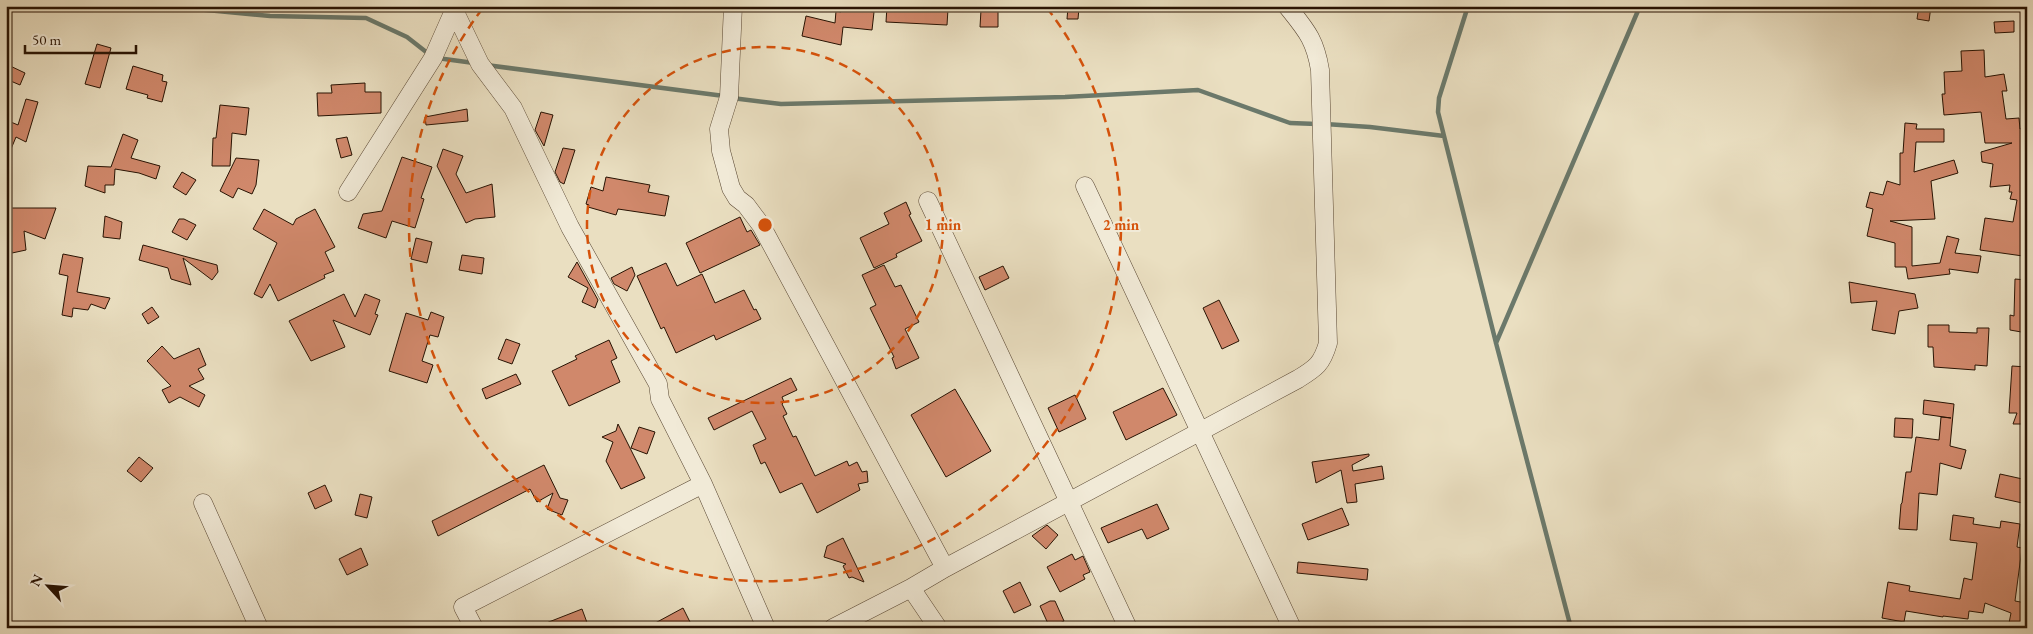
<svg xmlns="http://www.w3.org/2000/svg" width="2033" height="634" viewBox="0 0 2033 634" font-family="'EB Garamond',serif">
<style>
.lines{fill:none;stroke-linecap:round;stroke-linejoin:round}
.stream{stroke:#6b796b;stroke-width:4.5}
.building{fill:#d0886b;stroke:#281303}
.street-casing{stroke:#584632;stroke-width:19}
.street{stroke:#f1ead7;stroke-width:18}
.ring{fill:none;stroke:#d5520b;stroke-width:2.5;stroke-dasharray:9 6}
.centre{fill:#d5520b;stroke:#f1ead7;stroke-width:2.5}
.ring-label{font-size:15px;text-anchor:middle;font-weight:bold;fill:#d5520b;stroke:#f1ead7;stroke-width:4;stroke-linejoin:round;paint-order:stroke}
</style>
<rect width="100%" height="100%" fill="#eadfc1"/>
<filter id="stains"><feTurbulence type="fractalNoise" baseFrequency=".004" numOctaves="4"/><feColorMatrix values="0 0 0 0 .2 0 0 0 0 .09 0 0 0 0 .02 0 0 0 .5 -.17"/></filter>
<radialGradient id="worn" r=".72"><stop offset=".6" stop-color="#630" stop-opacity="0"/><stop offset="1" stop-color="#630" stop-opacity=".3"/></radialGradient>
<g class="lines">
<path class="stream" d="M165,6l105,10 96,2 41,19 23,18
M1468,6l-29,92 -1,14 58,231 75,285
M437,58l37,5
M486,65l238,31
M732,98l49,6 284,-7 133,-7 92,33 27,1
M1325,124l45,3 74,9
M1496,343l144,-337"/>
</g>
<path class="building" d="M887,6l61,3 -1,16 -61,-3z
M1919,6h12l-2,15 -12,-2z
M1068,7l11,1 -1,11h-11z
M841,8l33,4 -2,18 -29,-3 -2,18 -39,-9 4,-20 29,7 1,-12 5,1z
M981,10h17v17h-18z
M2014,21v11l-19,1 -1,-11z
M97,44l14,4 -11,40 -15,-4z
M1984,50l1,27 19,-3 3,17h-5l4,28 13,-1 1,11 7,-3v126h-3l-1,4 -43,-6 5,-32 28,4 4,-22 -7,-1 2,-7h-3l1,-7 -20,2 3,-23 -11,-2 -1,-10 31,-9h-27l-4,-31 -37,3 -2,-21h3l-1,-22 18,-1 -1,-20z
M6,64l19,9 -5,12 -14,-6z
M133,66l30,9 -1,6 5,1 -5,20 -15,-4 1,-3 -22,-6z
M365,83v9h16v21l-63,3 -1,-23h15l-1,-8z
M26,99l12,3 -12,40 -10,-5 -10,24v-41l12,5z
M220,105l29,3 -3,27 -14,-2 -2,33h-18l1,-28h3z
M467,109l1,12 -42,4 -1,-8z
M541,112l12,3 -9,31 -9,-16z
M1905,123l12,1 -1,5h28v13h-28l-2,30 40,-12 4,13 -27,8 4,38 -45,2 22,6v39l28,-3 7,-27 12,3 -4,14 26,3 -3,17 -29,-4 1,5 -42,5 -2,-12h-11v-24l-28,-7 6,-27 -7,-2 4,-15 13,3 4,-14 13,4v-32h3z
M123,134l15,6 -7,18 29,8 -4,13 -17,-6 -24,-4 -1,16h-9v8l-20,-7 3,-20 23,1z
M347,137l5,18 -11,3 -5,-19z
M563,148l12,2 -11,34 -4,-2 -5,-10z
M443,149l20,7 -7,18 10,19 26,-9 3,33 -20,2 -9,4 -29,-57z
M402,157l30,10 -11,31 3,1 -9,29 -23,-7 -6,17 -28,-10 5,-14 19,-3z
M236,158l23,2 -3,25 -4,9 -14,-6 -5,10 -13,-7z
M182,172l14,8 -10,15 -13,-8z
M606,177l44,8 -2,7 21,4 -4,20 -47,-7 -2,6 -28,-8 1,-2 -3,-1 5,-17 12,4z
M906,202l5,12 -2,1 13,26 -26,13 1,3 -23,11 -14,-30 29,-14 -5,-11z
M8,208h48l-11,31 -21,-8 2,19 -14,3 -4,-22z
M264,209l29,16 3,-6 19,-10 20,38 -10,5 9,19 -10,4 1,3 -47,23 -8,-17 -8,14 -8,-4 23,-51 -24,-14z
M105,216l17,6 -2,17 -17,-2z
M740,217l7,15 4,-2 9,15 -60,28 -14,-30z
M179,219h5l12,6 -9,15 -15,-8z
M416,238l16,4 -5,21 -16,-4z
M143,245l74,20 1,7 -6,8 -29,-22 8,27 -20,-6 -3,-11 -29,-8z
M63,254l20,4 -6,34 33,6 -5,11 -14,-5 -3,6 -15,-2 -1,9 -10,-2 6,-39 -9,-2z
M462,255l22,3 -2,16 -23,-4z
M577,262l21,38 -3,8 -13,-6 6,-14 -20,-11z
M666,263l11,23 25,-12 13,29 29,-13 10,20 2,-1 5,10 -45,21 -2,-5 -38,18 -12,-26 -3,2 -24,-53z
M884,265l11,22 6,-2 18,37 -14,7 14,29 -23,11 -4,-11 2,-1 -24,-49 6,-3 -14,-30z
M1003,266l6,12 -24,12 -6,-13z
M632,267l3,8 -8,16 -13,-7 -3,-6z
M2015,279l12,1v53l-17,-3v-15l4,1z
M1849,282l66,12 3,14 -19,3 -4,23 -23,-4 5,-29 -26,2z
M344,294l11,23 10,-23 15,6 -5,14 3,1 -8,20 -37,-15 12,27 -34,14 -22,-40z
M1219,300l20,41 -17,8 -19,-41z
M152,307l7,10 -11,7 -6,-10z
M431,312l13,5 -6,20 -8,-2 -8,26 11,4 -6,18 -38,-12 17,-58 22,7z
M1928,325h21v7l28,1v-5h12l-2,38 -12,-1v5l-41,-3 -1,-20h-5z
M506,339l14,5 -8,20 -14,-5z
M609,340l8,18 -6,3 9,21 -51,24 -17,-35 25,-12 -2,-3z
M162,346l12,13 25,-11 7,17 -8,4 6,10 -15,7 16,9 -6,12 -19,-10 -11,6 -7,-13 9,-4 -24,-25z
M2012,366l15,1v57h-14l4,-11h-8z
M516,374l5,10 -35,15 -4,-10z
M791,378l6,12 -15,7 2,5 -2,2 5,10 -4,2 10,21 3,-1 19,40 32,-15 2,5 8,-4 5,10 5,-1 1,11 -10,2 2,6 -43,23 -15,-30 -22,10 -15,-31 -4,2 -8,-19 13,-6 -14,-28 -38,19 -6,-12z
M1163,388l14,27 -51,25 -13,-28z
M955,389l36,62 -45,26 -35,-62z
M1075,395l11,24 -27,13 -11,-24z
M1924,400l30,4 -4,42 16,4 -5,19 -21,-6 -3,32 -18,-2 -2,37 -18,-1 2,-25 1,-1 4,-31h5l5,-35 23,3 2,-23 10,1 -28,-4z
M1895,418l18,1 -1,19 -18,-1z
M618,424l27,54 -24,11 -15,-28 7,-19 -11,-5 14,-6z
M639,427l16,5 -8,22 -16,-6z
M1369,454v2l-17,9 1,6 29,-5 2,13 -29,5 2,18 -10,1 -6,-33 -25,13 -4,-21z
M139,457l14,11 -12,14 -14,-11z
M544,465l16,33 8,2 -6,15 -15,-6 6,-16 -16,9 -7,-13 -92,47 -6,-15z
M2000,474l27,6v24l-32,-7z
M325,485l7,16 -17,8 -7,-16z
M360,494l12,3 -5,21 -12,-3z
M1157,504l12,25 -22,10 -5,-10 -34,14 -7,-15z
M1342,508l7,17 -41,15 -6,-16z
M1953,515l21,3 -1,6 27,4 1,-7 19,3 -3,23 5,1 -7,53 11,2 -5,22 -12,-2 2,-10 -26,-10 -2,10 -14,-2 -1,8 -25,-3v1l-37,-6 -2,11 -22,-4 6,-36 22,4 -1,5 51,8 4,-21 8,2 5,-37 -27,-3z
M1047,525l11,10 -12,14 -14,-13z
M843,538l10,21 11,23 -12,-5 -3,1 -6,-12 3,-2 -22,-7 3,-11z
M361,548l7,17 -21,10 -8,-16z
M1072,554l3,6 8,-4 7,16 -7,3 2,4 -25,13 -13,-25z
M1298,562l70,7 -1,11 -70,-7z
M1020,582l11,23 -17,8 -11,-22z
M1050,601h5l9,20 -14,7 -10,-22z
M683,608l10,20h-47z
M582,609l7,19h-53v-1z"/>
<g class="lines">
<g class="street-casing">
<path id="street" d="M733,6l-4,91 -10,32 2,22 10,37 6,10 9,7 15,20 184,343
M455,12l25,52 33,44 57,119 88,157 2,15 43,85 63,144
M1085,186l207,442
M348,192l85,-134 23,-52
M928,201l200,427
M203,503l56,125
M911,588l27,40
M474,628l-11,-21 240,-123
M833,628l78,-40 34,-20 353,-189c18,-11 24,-15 30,-36l-8,-273c-5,-31 -14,-40 -33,-64"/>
</g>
<use href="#street" class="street"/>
</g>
<g class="ring">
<circle cx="765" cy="225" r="178"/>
<path d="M1047 8A356 356 0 1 1 483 8"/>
</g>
<circle cx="765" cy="225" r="8" class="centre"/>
<g class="ring-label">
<text x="943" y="230">1 min</text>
<text x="1121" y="230">2 min</text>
</g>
<rect width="2033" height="634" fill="none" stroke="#eadfc1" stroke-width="25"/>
<rect x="8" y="8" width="2018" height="619" fill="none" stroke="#281303" stroke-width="2.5"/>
<rect x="12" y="12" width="2008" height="609" fill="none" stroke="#281303"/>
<g transform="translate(48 586) rotate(296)" stroke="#f1ead7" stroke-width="4" paint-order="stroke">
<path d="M0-4L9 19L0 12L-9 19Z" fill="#281303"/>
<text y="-8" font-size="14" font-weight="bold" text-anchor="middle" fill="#281303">N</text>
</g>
<path d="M25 45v8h111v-8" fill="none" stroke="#281303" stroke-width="2.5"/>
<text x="32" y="45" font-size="15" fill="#281303" stroke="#f1ead7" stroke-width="4" paint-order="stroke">50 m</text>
<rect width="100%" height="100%" filter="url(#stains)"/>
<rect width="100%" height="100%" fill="url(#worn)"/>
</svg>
